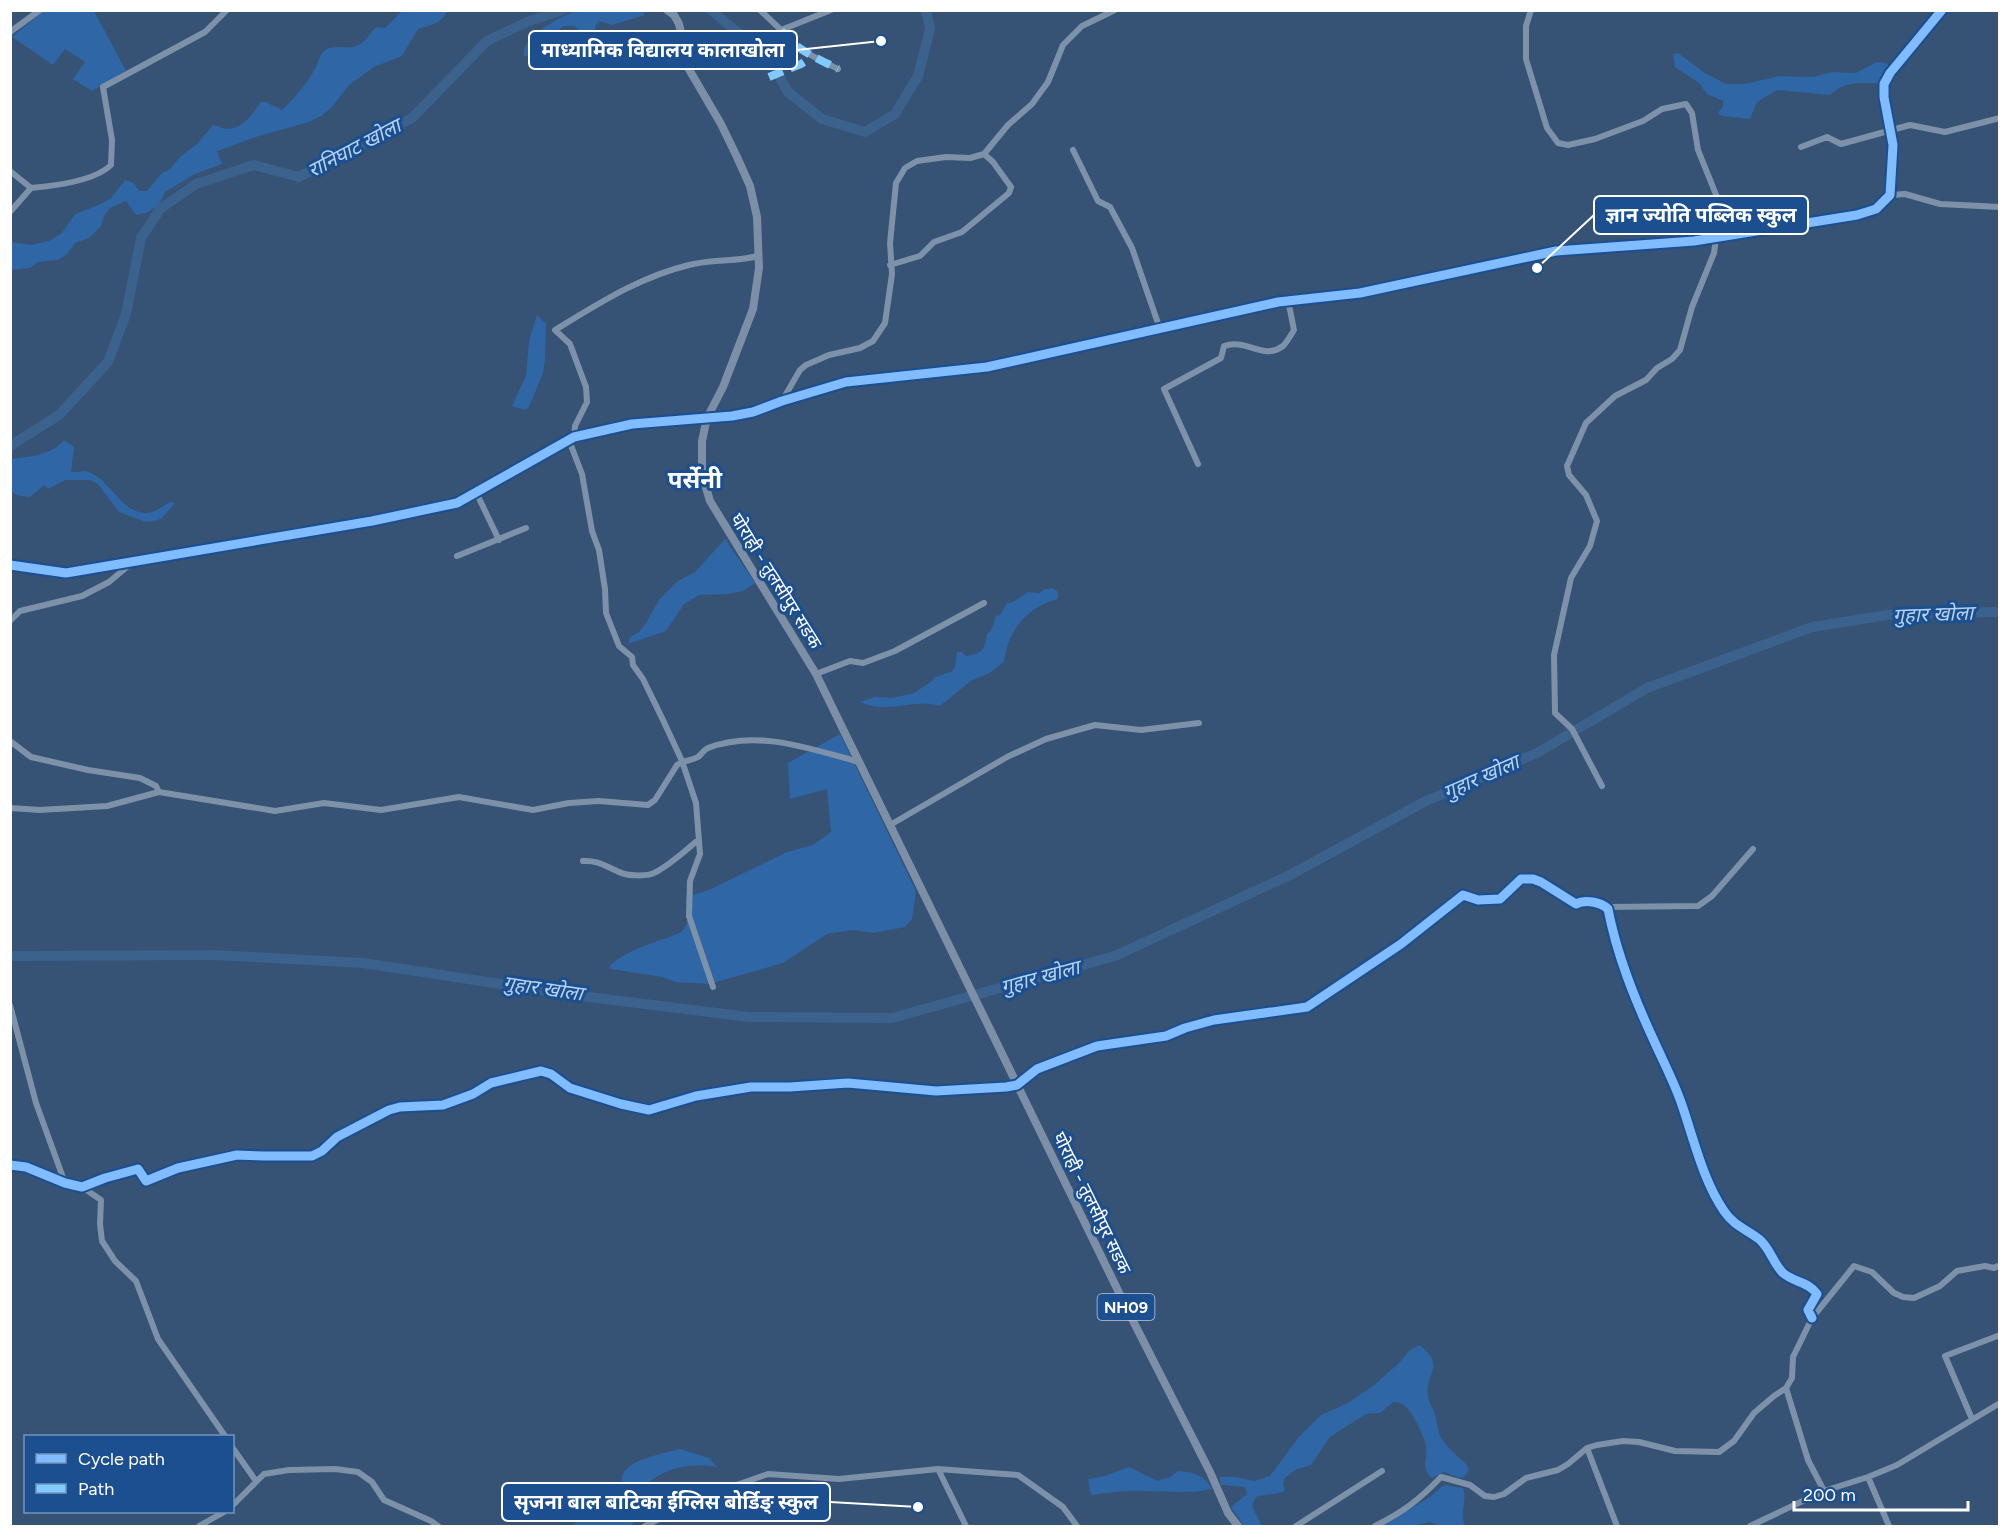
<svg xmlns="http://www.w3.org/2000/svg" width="2010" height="1537" viewBox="0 0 2010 1537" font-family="Figtree,'Noto Sans Devanagari',sans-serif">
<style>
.green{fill:#2f66a5}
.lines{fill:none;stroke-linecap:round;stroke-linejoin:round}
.river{stroke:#3b618d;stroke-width:10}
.minor{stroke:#7d92a8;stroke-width:6}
.major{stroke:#7d8ea7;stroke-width:8}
.quiet{stroke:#80caff;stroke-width:8;stroke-dasharray:15 8;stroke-linecap:butt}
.cycleway-casing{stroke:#1b4f8f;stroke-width:13}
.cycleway{stroke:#80bcff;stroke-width:9}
.labels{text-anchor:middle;stroke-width:6;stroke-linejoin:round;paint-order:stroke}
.shield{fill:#1b4f8f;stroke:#bbcadd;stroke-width:1.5}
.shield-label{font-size:16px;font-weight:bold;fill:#fff}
.street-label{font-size:18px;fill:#fff;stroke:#1b4f8f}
.water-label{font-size:20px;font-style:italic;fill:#b5d3f5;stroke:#1b4f8f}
.district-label{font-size:24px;font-weight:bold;fill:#fff;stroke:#1b4f8f}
.leader{fill:none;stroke:#fff;stroke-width:2}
.callout-dot{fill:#fff;stroke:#1b4f8f;stroke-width:2}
.callout{fill:#1b4f8f;stroke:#fff;stroke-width:2}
.callout-label{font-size:20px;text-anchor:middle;font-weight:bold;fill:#fff}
</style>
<rect width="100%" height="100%" fill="#365274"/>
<path class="green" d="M403,10l44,1c-5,13 -17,14 -29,18l-16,27 -28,11 -25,18 -17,22 -11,9 -12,6 -50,14 -42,15 5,13 -27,10 -30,18 -6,13 -13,8 -10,2 -10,-14 -16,7 -6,8 -3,10 -12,12 -14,5 -8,11 -9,6 -20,2 -8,6 -19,2v-28l20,3 18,-4 13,-8 13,-19 26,-10 10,-6 14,-18 9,3 5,8h8l15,-18 7,-3 11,-13 17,-13 16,-19c4,0 10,4 14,4 15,1 27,-17 34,-27h5l16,8c13,-12 25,-27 34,-43 3,-7 3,-11 8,-16 10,-9 24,1 36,-7 6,-3 11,-12 16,-17l9,1z
M43,11h51l32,60 -34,20 -19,-12 12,-17 -20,-13 -12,16 -41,-28z
M574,11h69l2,4 -33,10 -13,-4 -4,6v7l-8,3 -13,-11h-12l-6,10 3,17 -11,-7c-8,2 -17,11 -24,10 -3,-21 35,-37 50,-45z
M1678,53l27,20 21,11h19l34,-8 35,1 18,-5 24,1 21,-11 9,1 6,5 -14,15c-19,0 -33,-2 -48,12l-53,-5 -20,12 -7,17 -28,-3 -4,-3 5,-7v-5l-16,-7 -8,-11 -24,-16 -2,-13z
M537,315l9,9 -1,36 -2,13 -14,34 -4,3 -13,-4 14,-30 3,-35z
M64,440l10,7 -3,25c5,1 10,-1 14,-1 24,5 34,40 59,42 10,1 18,-7 26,-11l5,1 -13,15 -6,3 -10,1 -27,-10 -21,-28 -8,-4h-24l-18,9 -4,-4 -14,12 -14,-2 -5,-4v-32c18,-2 41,-4 53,-19z
M725,539l30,44 -12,8 -15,3 -29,1 -15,9 -18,27 -38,13 2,-7 9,-5 7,-9 13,-23 19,-19 17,-9z
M1053,588l5,4v7c-32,8 -50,32 -54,63l-16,12 -16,6 -32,26c-27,-8 -54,9 -80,-4l15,-5 17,1 22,-5 18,-12 3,-4 16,-5 4,-5 2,-15h5l4,4c16,-2 19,-7 21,-22 7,-5 6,-12 9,-18l4,-1 7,-12 6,-1 15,-10 11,1 6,-4z
M840,734l76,157 -4,28 -7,8 -32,6 -20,-3 -26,4 -44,29 -74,21 -34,-2 -13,-5 -51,-8 -2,-2c14,-17 51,-26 71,-34 11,-10 7,-22 6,-36l23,-7 78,-38 26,-7 18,-13 -4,-43 -37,10 -2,-36z
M1420,1345c27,22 4,29 8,51 1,7 5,12 7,18 2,6 2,13 4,19 5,13 19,23 28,32l2,5 -5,7 -5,1 -15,-6 -12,6c-12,-10 -4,-19 -6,-32 -1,-7 -14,-35 -20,-39 -4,-4 -8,-5 -13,-5l-13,11 -14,1 -36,23 -19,28 -16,5 -10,8 -2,5 2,8c-10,5 -19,2 -29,6l-4,9 10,20h-18l-13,-19 16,-13 -2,-7 -24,-2 -2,-8h16l19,4 16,-5 28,-38 23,-23 27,-12 26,-18 24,-21 12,-14z
M680,1449l29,9 8,9c-39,-6 -66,6 -89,38l6,19 -8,2h-53l22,-24 23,-5c7,-11 2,-15 5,-23 7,-15 42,-21 57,-25z
M1129,1467l28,14 13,-4 8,-6c16,1 26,4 34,18 -27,6 -56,1 -84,2 -12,0 -25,3 -37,4l-3,-16 17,-3z
M1444,1485l19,3c5,12 -4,24 2,38h-26l-10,-4 -13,4h-35l49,-29z"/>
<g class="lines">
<path class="river" d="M711,10l59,50 18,32 34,27 43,13 30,-18 23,-38 12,-47 -4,-19
M10,446l49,-31 49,-53 18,-48 15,-76 19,-29 36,-25 58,-19 45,12 113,-59 75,-77 42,-20 34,-11
M10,956l205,-1 148,8 210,32 176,22 143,1 223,-62 175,-81 134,-73 113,-49 110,-65 165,-61 82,-13 106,-2"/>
<path class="minor" d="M760,10l21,20 50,-20
M1531,10l-5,16v33l21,69 11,15 10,2 27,-6 48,-18 19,-12 24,-5 6,9 6,37 19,47 2,19 -5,37 -22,54 -12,43 -8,9 -15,9 -11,12 -31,16 -29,27 -19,43 2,9 17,20 11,26 -7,25 -19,32 -17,77 1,58 17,16 30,57
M781,30c13,19 36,28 57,39
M10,32l30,-22
M1801,147l26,-10 14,7 69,-19 35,7 55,-14
M1073,150l25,51 12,6 22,41 28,81
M10,171l21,17 -21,24
M31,188c23,-2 64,-7 80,-23l1,-25 -9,-53 102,-55 22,-22
M1890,195l15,-1 35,10 60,3
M890,265l30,-9 14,-14 28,-10 47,-39 2,-6 -18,-25 -9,-8
M782,401l18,-31 6,-5 23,-10 31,-7 13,-7 12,-18 7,-49 -2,-31 6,-60 9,-15 12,-7 29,-4 24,1 14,-4 24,-29 24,-21 16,-22 15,-37 19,-19 33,-16
M1198,464l-34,-75 57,-31 3,-12c23,-8 39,15 59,0 4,-4 8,-11 11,-16l-6,-30
M476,492l23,48
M457,556l69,-28
M10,565l56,8 306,-52 85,-18 117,-66 58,-13 100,-8 21,-4 29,-11 64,-19 141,-15 291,-65 82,-9 196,-42 138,-10 163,-26 19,-6 14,-14 3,-50 -9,-48v-13l6,-11 52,-63
M10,621l10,-10 62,-15 27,-14 25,-21
M816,674l34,-13 13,2 32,-12 89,-48
M10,741l21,16 57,13 52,8 16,8 3,6
M10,808l30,2 67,-4 52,-14 116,19 49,-8 57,7 78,-13 74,13 36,-7 30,-2 49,4 7,-5 22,-35c6,-5 14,-4 21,-8 4,-3 5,-7 10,-9 49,-19 103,1 151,14
M890,825l117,-68 39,-18 49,-14 46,5 58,-7
M583,861c15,-1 22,5 36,11 8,4 29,5 37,0 15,-8 29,-21 42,-32
M1606,907l92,-1 14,-10 41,-47
M713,987l-24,-71 1,-35 10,-27 -4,-51 -14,-42 -19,-41 -20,-41 -10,-14 -1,-8 -13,-11 -13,-33 -1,-24 -6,-39 -7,-19 -10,-57 -12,-31 4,-6 1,-11 12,-24 -1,-15 -16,-43 -15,-14c43,-26 84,-53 134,-65 23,-6 46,-3 69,-9
M10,1005l26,98 29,80
M10,1165l16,2 39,16 17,4 23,-9 33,-9 8,12 32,-13 59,-13 27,1h48l10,-5 15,-14 52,-27 11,-3 43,-2 30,-11 18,-11 50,-12 10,3 19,14 51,16 28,6 47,-14 55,-9h39l58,-4 88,8 70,-4 11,-2 20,-16 60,-23 69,-10 19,-8 29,-8 93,-13 94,-63 62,-49 15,5 22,-1 21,-20h12l8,3 35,22c9,-5 25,-2 32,5 9,47 27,91 47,134 9,20 20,41 27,62 12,35 21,75 42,106 10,15 22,18 35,28 11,9 14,24 24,34 10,9 26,9 34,21l-9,16 4,8
M82,1187l19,13 -1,24 2,17 13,20 21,20 22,58 67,97
M1786,1388l22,72 16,31
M1972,1419l-27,-63 55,-21
M232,1447l24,34
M1587,1448l30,78
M938,1469l28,57
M1868,1477l21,49
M232,1506l32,-32 25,-4 46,-1 23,3 14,10 12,18 47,21 7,5
M199,1526l25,-14
M645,1526l63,-31 60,-21 71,5 99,-10 80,6 45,32 14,19
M1296,1526l86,-55
M1375,1526c28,-14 44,-26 66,-49l29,8 15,11 9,1 10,-3 22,-16 32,-8 10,-6 19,-16 10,-3 26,-4 16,1 36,9 44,1 15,-11 20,-28 20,-17 12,-8 6,-10 1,-21 19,-39 42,-52 18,6 22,21 9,4 11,1 26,-12 17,-15 28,-5 9,2 6,-3
M1750,1526l74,-35 44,-14 29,-12 103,-62"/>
<path class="major" d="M667,10l7,5 5,9 3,13 -2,17 41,70 16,33 13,29 7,31 2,51 -6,41 -30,78 -16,31 -5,23v33l8,27 106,173 314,641 80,157 18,41 10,13"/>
<path class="quiet" d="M781,30c13,19 36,28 57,39
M769,77l32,-13 3,-2 1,-10"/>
<g class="cycleway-casing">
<path id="cycleway" d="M10,565l56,8 306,-52 85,-18 117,-66 58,-13 100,-8 21,-4 29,-11 64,-19 141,-15 291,-65 82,-9 196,-42 138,-10 163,-26 19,-6 14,-14 3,-50 -9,-48v-13l6,-11 52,-63
M10,1165l16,2 39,16 17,4 23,-9 33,-9 8,12 32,-13 59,-13 27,1h48l10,-5 15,-14 52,-27 11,-3 43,-2 30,-11 18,-11 50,-12 10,3 19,14 51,16 28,6 47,-14 55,-9h39l58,-4 88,8 70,-4 11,-2 20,-16 60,-23 69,-10 19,-8 29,-8 93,-13 94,-63 62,-49 15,5 22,-1 21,-20h12l8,3 35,22c9,-5 25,-2 32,5 9,47 27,91 47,134 9,20 20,41 27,62 12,35 21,75 42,106 10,15 22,18 35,28 11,9 14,24 24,34 10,9 26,9 34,21l-9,16 4,8"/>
</g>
<use href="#cycleway" class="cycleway"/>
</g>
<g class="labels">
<rect class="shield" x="1097.5" y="1294" width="57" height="26" rx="4.5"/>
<g class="shield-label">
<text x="1126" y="1313">NH09</text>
</g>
<g class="street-label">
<text transform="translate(776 581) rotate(58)" y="6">घोराही - तुलसीपुर सडक</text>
<text transform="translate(1092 1203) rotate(64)" y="6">घोराही - तुलसीपुर सडक</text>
</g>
<g class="water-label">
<text transform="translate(354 148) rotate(-28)" y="7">रानिघाट खोला</text>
<text transform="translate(1933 614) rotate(-2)" y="7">गुहार खोला</text>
<text transform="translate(1481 777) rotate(-24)" y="7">गुहार खोला</text>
<text transform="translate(1040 977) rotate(-15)" y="7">गुहार खोला</text>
<text transform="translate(543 988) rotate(8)" y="7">गुहार खोला</text>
</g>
<g class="district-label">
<text x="695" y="488">पर्सेनी</text>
</g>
</g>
<path class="leader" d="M881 41L797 50M1537 268L1594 215M918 1507L830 1502"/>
<g class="callout-dot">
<circle cx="881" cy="41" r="6"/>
<circle cx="1537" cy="268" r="6"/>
<circle cx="918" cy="1507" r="6"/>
</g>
<g class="callout">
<rect x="529" y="31" width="268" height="38" rx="6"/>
<rect x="1594" y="196" width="214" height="38" rx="6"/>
<rect x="502" y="1483" width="328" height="38" rx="6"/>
</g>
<g class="callout-label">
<text x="663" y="57">माध्यामिक विद्यालय कालाखोला</text>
<text x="1701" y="222">ज्ञान ज्योति पब्लिक स्कुल</text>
<text x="666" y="1509">सृजना बाल बाटिका ईंग्लिस बोर्डिङ् स्कुल</text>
</g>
<rect width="2010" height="1537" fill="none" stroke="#ffffff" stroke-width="24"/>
<rect x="24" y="1435" width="210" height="78" fill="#1b4f8f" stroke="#7695bc" stroke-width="1.5"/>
<rect x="36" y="1454" width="30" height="9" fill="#80bcff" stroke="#7695bc" stroke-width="1.5"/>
<text x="78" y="1465" font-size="18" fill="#ffffff">Cycle path</text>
<rect x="36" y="1484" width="30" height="9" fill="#80caff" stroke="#7695bc" stroke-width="1.5"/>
<text x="78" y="1495" font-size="18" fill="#ffffff">Path</text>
<path d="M1794 1501v9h174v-9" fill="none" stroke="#ffffff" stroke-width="3"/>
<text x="1803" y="1501" font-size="18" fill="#ffffff" stroke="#1b4f8f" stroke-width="4.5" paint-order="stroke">200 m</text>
</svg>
